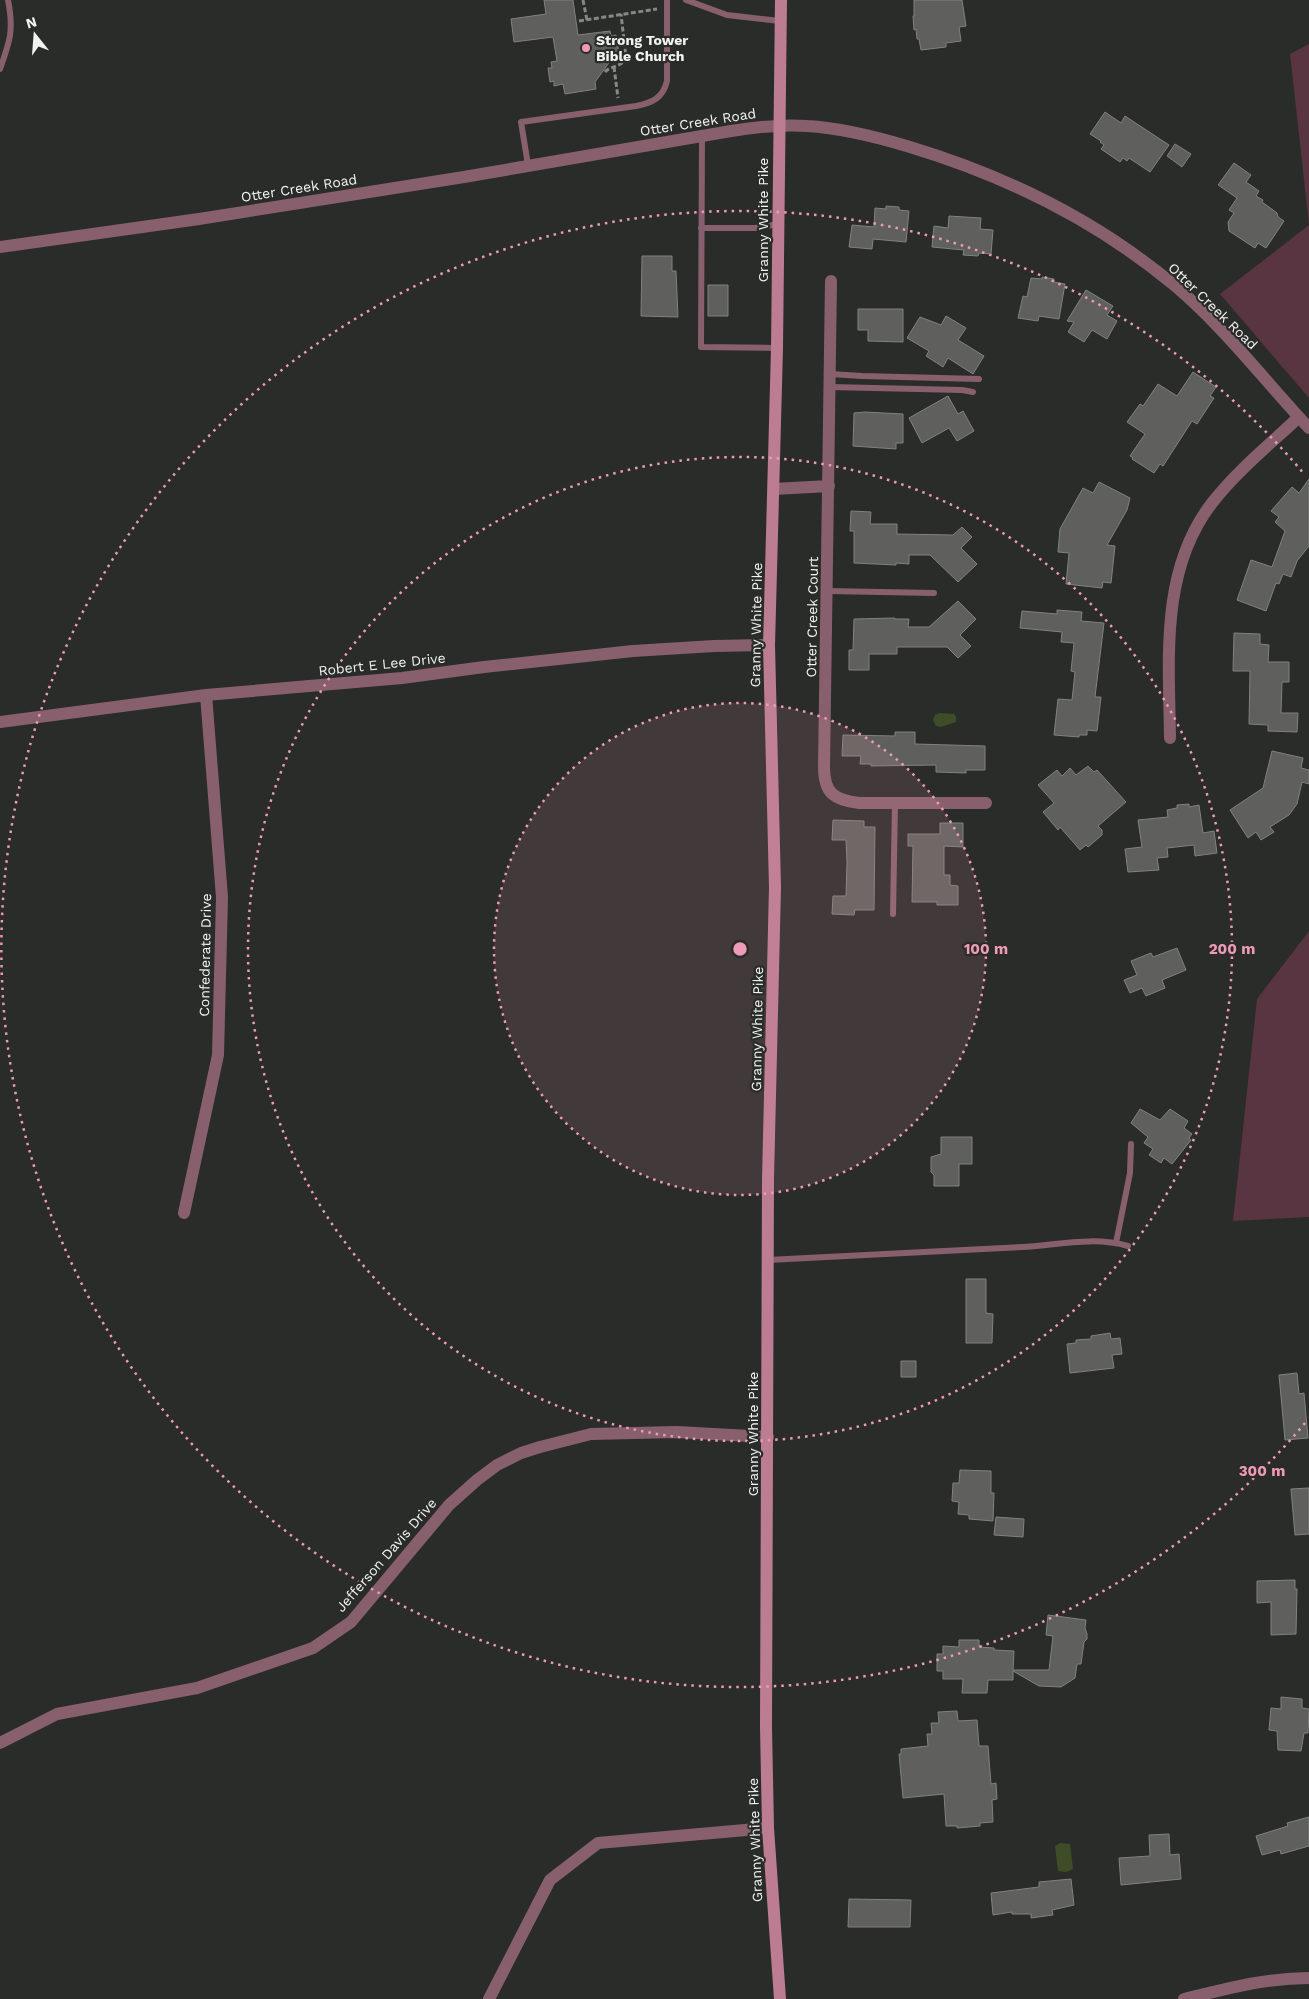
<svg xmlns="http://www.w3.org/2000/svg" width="1309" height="1999" viewBox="0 0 1309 1999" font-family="'Work Sans',sans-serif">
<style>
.green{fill:#593441}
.water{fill:#3e4d28}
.building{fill:#5f605d;stroke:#80827e}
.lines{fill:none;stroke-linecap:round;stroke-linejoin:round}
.path{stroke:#868885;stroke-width:3;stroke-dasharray:5 2.5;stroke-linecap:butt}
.service{stroke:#88606d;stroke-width:6}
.minor{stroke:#88606d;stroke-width:12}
.secondary{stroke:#bc7d92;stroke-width:12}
.ring{fill:none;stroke:#ef9ab8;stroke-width:2.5;stroke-dasharray:2.5 5}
.poi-dot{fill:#ef9ab8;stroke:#2a2c29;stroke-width:2}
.labels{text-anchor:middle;stroke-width:4.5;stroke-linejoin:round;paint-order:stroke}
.poi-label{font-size:14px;font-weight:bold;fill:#f2f3f1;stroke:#2a2c29;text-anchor:start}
.street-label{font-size:14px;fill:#f2f3f1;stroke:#2a2c29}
.centre{fill:#ef9ab8;stroke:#2a2c29;stroke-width:2.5}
.ring-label{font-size:15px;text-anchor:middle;font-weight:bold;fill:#ef9ab8;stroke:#2a2c29;stroke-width:4.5;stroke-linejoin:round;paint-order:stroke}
</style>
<rect width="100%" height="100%" fill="#2a2c29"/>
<path class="green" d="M1309,44v354l-89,-104 89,-69 -19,-171z
M1309,931v286l-76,4 24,-222z"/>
<path class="water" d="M939,713l15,1 2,3v5l-15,5 -5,-1 -3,-6 2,-5z
M1060,1843l10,1 3,25 -7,3 -8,-1 -3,-25z"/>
<path class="building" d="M544,0h29l5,35 32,-4 1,5 5,-1 3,18 -5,1v5l-3,1 -16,22 1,7 -31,5 -2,-10 -9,2v-5l-4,1 -2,-14h4l-1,-6 6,-1 -4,-24 -39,5 -3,-23 35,-5z
M914,0h48l4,26 -7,1 2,14 -15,2v4l-25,3 -2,-11h-2l-1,-10 -2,1 -1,-14h1z
M1105,112l16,11 4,-7 44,29 -19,27 -21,-14 -2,3 -4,-3 -3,4 -19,-13 3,-4 -4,-3 1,-1 -11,-7z
M1175,144l16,10 -9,13 -15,-11z
M1234,163l17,12 -5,7 13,9 -3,5 7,4 -1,2 15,11 1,4 6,4 -18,27 -8,-5 -3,5 -26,-17 -1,-9 6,-9 -5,-3 8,-12 -19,-13z
M886,206l13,1v3l10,1 -3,31 -33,-3 -1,10 -23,-2 3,-22 22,2 1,-19 11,1z
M949,216l32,2 -1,11 13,1 -2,24 -12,-1 -1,3 -15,-1 1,-5 -32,-3 2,-21 14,2z
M642,256h30v15h4l2,46 -37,-1z
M1042,277l12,2v3l11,2 -6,35 -20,-3 -1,5 -20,-3 5,-22 4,1 4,-19 11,1z
M708,285h20v31h-20z
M1086,290l27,16 -6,9 10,6 -10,18 -15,-9 -8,12 -16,-10 6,-10 -7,-1z
M858,309h45v33l-35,-1v-11h-10z
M946,316l20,12 -8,12 26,16 -11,18 -25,-16 -5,9 -17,-11 3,-5 -22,-13 13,-21 21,8z
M1193,372l23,15 -6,9 4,2 -17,26 -5,-3 -29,45 -3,-2 -6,9 -22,-14 1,-1 -3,-2 15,-22 -18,-12 13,-18 3,2 15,-22 19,12z
M948,396l10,18 5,-3 11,20 -17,10 -8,-13 -27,15 -13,-25z
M865,412l38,2v29h-7v6l-43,-3 1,-33z
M1309,479v67l-12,15 -6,16 -8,-3 -4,10 -3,-1 -10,28 -29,-11 14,-40 21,7 13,-36 -10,-9 4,-5 -8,-6 21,-24 7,6z
M1099,482l31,16 -3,12 -20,35 8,1 -4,37 -8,-1 -1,6 -36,-4 3,-31 -11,-1 2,-23 23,-41 10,5z
M851,511l20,1 -1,12h27v10l56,1 9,-8 10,10 -11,11 16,16 -19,18 -28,-27h-21v9l-13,-1v2l-42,-2v-32h-4z
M958,601l18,18 -16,16 11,11 -13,12 -11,-11h-50v7h-28v16h-20v-20h4l1,-31 41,-1v1h14l-1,8h21z
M1057,610l25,2 -1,9 23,2 -9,74h6l-4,34 -10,-1v5h-8v2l-25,-2 4,-36 14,1 3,-28 -4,-1 3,-28 -13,-1 1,-10 -42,-4 2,-17 35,3z
M1234,633l26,1v10l9,1 -1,17h21v20h-7l-1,31h17l-1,19 -29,-1v-6l-19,-1 1,-53h-17z
M895,732h20v12l70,2v24h-19v3l-30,-1v-7l-65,1v-2h-11l1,-8h-19l1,-21 52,1z
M1272,751l31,7 -2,10 8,2v14l-7,-2 -5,22 -8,11 -19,12 4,5 -13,8 -5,-8 -8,6 -18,-28 33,-22z
M1088,766l6,6 3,-2 29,32 -28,24 4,4v5l-14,12 -2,-2 -6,5 -20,-23 -2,3 -15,-18 11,-9 -16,-18 19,-15 5,6 8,-8 6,7z
M1189,804v3l10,-2 4,28 11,-2 3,22 -22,3 -1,-11 -27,3 1,9 -11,1 2,12 -31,2 -3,-23 17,-2 -4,-27 30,-3 -1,-7 10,-2v-3z
M833,820l31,1v6h11l-1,83h-19l-1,5 -22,-1 1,-18h13l1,-34 -1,-22h-14z
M940,823h23v24l-19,-1v29h6v10l8,1v19h-21v-3h-25l1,-56h-5v-12h32z
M1177,948l9,22 -24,10 3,8 -19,8 -4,-8 -12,5 -6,-13 13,-5 -6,-14 20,-8 2,4z
M1140,1109l20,11 10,-11 18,12 -4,7 8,6 -3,4 2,2 -19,24 -8,-6 -3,5 -12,-8 4,-6 -9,-6 4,-6 -17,-14z
M941,1137h31v27h-13v22h-25v-11l-3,-3v-15l10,-3z
M966,1279h20v34l7,1 -1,29h-26z
M1110,1333l1,6 9,-1 2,16 -10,1 2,13 -44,5 -3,-29 9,-1v-3l15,-1v-3z
M901,1361h15v16h-15z
M1297,1373l2,21 5,-1 4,45 -23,2 -6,-65z
M960,1470l31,1v22h3l-1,28 -24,-2v-4l-11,-1 1,-12 -7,-1 1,-18h6z
M1309,1488v46l-14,1 -4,-46z
M996,1517l28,2 -1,18 -29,-2z
M1295,1580v9h2l-1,45 -25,1v-33l-14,1v-22z
M1048,1615l38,5 -1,8 2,6v5l-3,3 -3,22h-4l-2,14 -14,9 -22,-1 -26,-15v9h-25l-1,13h-25l1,-14h-20v-8h-6v-17h6v-8l16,1v-7h20v7l15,1v2l20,1 -1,19h36l4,-34 -7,-1z
M1281,1697l21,2v9l7,1 -1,24h-4l-3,18 -23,-1 -1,-19 -8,-1 2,-22 10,1z
M957,1711l1,10 19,-1 2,26h9l3,38 5,-1 1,16 -5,1 1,22 -13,1v3l-23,2v-2h-11l-2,-32 -41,4 -4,-44h2v-5l27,-3 -1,-12h5l-1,-11h8l-1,-11z
M1309,1817v29l-28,8 -1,-4 -18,5 -6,-19 32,-10 -1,-3z
M1169,1834l1,21 9,-1 2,25 -60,6 -2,-27 31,-2 -1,-21z
M1071,1879l3,26 -22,5 1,5 -22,3v-4h-19v-2l-19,3 -2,-22 48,-6v-5z
M849,1899l62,1 -1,27h-62z"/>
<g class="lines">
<path class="path" d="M583,0l4,20
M579,21l78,-12
M614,67l4,31
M605,72c6,-7 16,-4 21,-14l-5,-44"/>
<path class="service" d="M686,0l41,15 53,6
M0,69c10,-28 14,-39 8,-69
M702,135l-1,212 76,1
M528,165l-7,-43 115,-16c16,-3 27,-8 31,-25v-81
M701,228h54l24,-4
M830,374l32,2 117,3
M830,387l132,3 11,2
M827,591l107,2
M893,914l2,-111
M1116,1243l14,-70 1,-29
M768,1260c85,-4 169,-9 254,-13 35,-2 72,-11 106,-1"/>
<path class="minor" d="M0,247l199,-28 265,-42 267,-46c25,-4 51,-7 76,-5 35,2 70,11 103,21 96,29 187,74 264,138 49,41 91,96 135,143
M831,281l-7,486c0,26 10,33 35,36h127
M774,489l55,-3
M0,722l206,-27 196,-17 82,-11 149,-16 81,-5 55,-1
M1170,738c-1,-80 -10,-168 42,-235 25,-32 57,-58 87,-86
M184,1213l34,-158 4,-158 -16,-202
M0,1743l57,-29 140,-26 116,-40 38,-26 98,-117 28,-25 20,-15 24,-12 19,-6 51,-13 86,-2 91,5
M489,1999l61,-119 48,-37 170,-15
M1184,1999c43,-10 80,-21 125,-21"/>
<path class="secondary" d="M780,1999l-12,-171 -2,-101 2,-548 7,-292 -6,-242 8,-297 4,-348"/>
</g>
<circle cx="740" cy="949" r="246" fill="#ef9ab8" fill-opacity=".12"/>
<g class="ring">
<circle cx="740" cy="949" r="246"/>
<circle cx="740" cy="949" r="492"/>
<path d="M1305 1423A738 738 0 1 1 1305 475"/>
</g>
<circle class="poi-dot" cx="586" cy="48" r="5"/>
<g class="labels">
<g class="poi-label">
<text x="596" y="45">Strong Tower<tspan x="596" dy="16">Bible Church</tspan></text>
</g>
<g class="street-label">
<text transform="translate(698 122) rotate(-9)" y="5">Otter Creek Road</text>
<text transform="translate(299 188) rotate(-9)" y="5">Otter Creek Road</text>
<text transform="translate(763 220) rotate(-90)" y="5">Granny White Pike</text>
<text transform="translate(1213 306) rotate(44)" y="5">Otter Creek Road</text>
<text transform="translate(812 617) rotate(-89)" y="5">Otter Creek Court</text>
<text transform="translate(756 625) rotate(-89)" y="5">Granny White Pike</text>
<text transform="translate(382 664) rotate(-6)" y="5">Robert E Lee Drive</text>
<text transform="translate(205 955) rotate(-89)" y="5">Confederate Drive</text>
<text transform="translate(757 1029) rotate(-89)" y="5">Granny White Pike</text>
<text transform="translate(753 1434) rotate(-90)" y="5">Granny White Pike</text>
<text transform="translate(386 1555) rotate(-49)" y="5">Jefferson Davis Drive</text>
<text transform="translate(755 1840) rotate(-92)" y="5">Granny White Pike</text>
</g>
</g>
<circle cx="740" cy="949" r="8" class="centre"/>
<g class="ring-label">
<text x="986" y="954">100 m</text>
<text x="1232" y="954">200 m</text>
<text x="1262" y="1476">300 m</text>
</g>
<g transform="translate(35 35) rotate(343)" stroke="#2a2c29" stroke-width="4" paint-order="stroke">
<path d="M0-4L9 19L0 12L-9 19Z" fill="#f2f3f1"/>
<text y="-8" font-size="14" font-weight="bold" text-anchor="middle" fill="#f2f3f1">N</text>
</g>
</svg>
